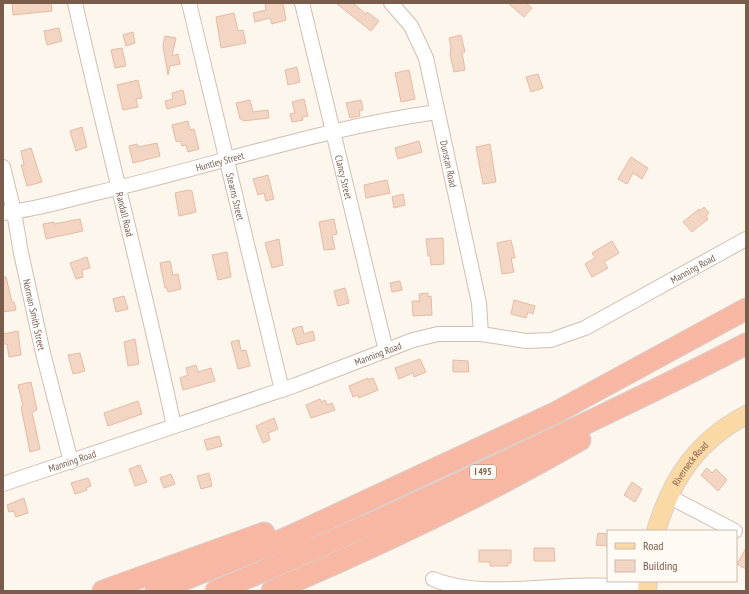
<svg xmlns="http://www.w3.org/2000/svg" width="749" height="594" viewBox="0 0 749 594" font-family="'PT Sans Narrow',sans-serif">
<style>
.building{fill:#f3d5c3;stroke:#e6bba3}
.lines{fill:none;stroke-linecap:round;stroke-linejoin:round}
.minor-casing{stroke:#d1beb0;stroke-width:16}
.major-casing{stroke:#dad1cd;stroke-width:20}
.highway-casing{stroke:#dad1cd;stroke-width:23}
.minor{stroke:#fff;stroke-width:14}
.major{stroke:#fbd9a5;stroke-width:18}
.highway{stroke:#f7b7a3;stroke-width:21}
.labels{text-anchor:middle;stroke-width:4;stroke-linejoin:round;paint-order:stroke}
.shield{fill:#fffaf3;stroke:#a28b7f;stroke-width:1}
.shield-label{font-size:9px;font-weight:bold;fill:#7a5c4d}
.street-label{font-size:10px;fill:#7a5c4d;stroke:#fffaf3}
</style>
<rect width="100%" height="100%" fill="#fdf6ec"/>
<path class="building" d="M12,3h39l1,8 -39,4z
M265,3h18l3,17 -14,4 -2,-6 -15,4 -2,-9 13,-3z
M336,3h17l13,11 1,-2 12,9 -8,10z
M508,3h18l6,5 -8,9z
M234,13l4,18 5,-1 3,13 -25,5 -5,-31z
M59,28l3,13 -15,4 -3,-14z
M133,32l2,11 -9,3 -3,-11z
M461,35l4,17h-3l3,18 -11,2 -4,-18 1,-7 -2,-9z
M165,36l11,2 -4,18 6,-2 2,10 -10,2 -2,9 -5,-29z
M122,48l4,18 -11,2 -4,-18z
M297,67l3,15 -12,3 -3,-15z
M409,70l6,29 -14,3 -6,-29z
M538,74l5,14 -12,4 -5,-15z
M138,80l4,18 -6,1 2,8 -15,3 -6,-25z
M183,90l3,14 -19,5 -2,-8 8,-2 -1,-6z
M304,99l4,17 -6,1 1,3 -11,2 -2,-8 5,-1 -3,-11z
M250,100l3,12 15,-2 1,8 -26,3 -1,-2h-2l-4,-16z
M361,100l2,10 -4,1 1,5 -10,2 -4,-15z
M188,121l2,9 4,-1 5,20 -11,3 -2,-7 -4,1 -1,-4 -5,-1 -4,-16z
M82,127l5,20 -11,4 -6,-20z
M419,141l3,11 -24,7 -3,-11z
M157,143l3,13 -27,7 -4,-17 8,-2 1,3z
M490,144l6,38 -13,2 -7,-37z
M31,148l11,34 -15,4 -6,-21h3l-3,-14z
M631,157l17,11 -6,11 -9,-6 -6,11 -9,-5z
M268,175l6,24 -8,2 -2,-8 -6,2 -5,-16z
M387,180l3,13 -24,5 -2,-13z
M188,190l4,1 4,21 -17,4 -4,-23z
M403,194l2,11 -11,3 -2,-11z
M704,207l5,6 -3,3 2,3 -16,13 -9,-10 16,-13 1,2z
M80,219l3,12 -37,8 -3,-15 11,-2v2z
M334,219l3,15 -5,1 3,14 -11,1 -5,-28z
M443,238l1,26 -13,1 -1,-9h-2l-2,-17z
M279,239l4,26 -11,3 -7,-25z
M511,240l4,18h-4l3,14 -12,2 -5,-31z
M612,241l7,12 -15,9 4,6 -16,9 -7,-13 10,-6 -3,-5z
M227,252l4,25 -13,3 -6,-25z
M87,257l3,11 -8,2 1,7 -7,2 -6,-16z
M170,261l3,14 5,-1 3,15 -13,3 -1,-4h-2l-5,-25z
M3,277h3l6,25h2l2,8 -13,2z
M400,281l2,9 -10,2 -2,-9z
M345,288l4,15 -11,3 -4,-15z
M428,293v4l3,-1 1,19 -19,1 -1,-15h8l-1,-7z
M124,296l4,13 -12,3 -3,-13z
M514,300l21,6 -2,8 -5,-2 -2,6 -15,-4z
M302,326l2,8 9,-3 2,9 -18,5 -5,-16z
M18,331l3,24 -12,2 -2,-13h-4v-10z
M135,339l4,25 -11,2 -4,-24z
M239,340l2,11 5,-1 4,16 -12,3 -7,-27z
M80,353l5,18 -12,3 -5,-19z
M420,359l6,13 -12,5 -1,-4 -14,6 -4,-11z
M453,360l15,1 1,11h-16z
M196,365l2,7 13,-4 4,13 -32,9 -3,-12 8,-3 -2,-7z
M368,378v2l5,-2 5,12 -19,8 -1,-3 -5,2 -4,-11z
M31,382l6,28 -5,2 8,37 -10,3 -9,-45 2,-1 -5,-21z
M320,399l1,3 4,-2 2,5 5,-2 3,7 -24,8 -5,-13z
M138,401l4,13 -34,12 -4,-13z
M274,418l4,11 -10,4 2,7 -7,3 -7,-17z
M219,436l3,10 -15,4 -3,-10z
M140,465l7,17 -12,4 -6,-17z
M707,468l5,5 4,-4 11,11 -9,11 -17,-16z
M209,473l3,13 -11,3 -4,-13z
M171,474l4,10 -11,4 -4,-10z
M88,478l3,8 -5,2 1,2 -12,4 -4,-11z
M632,482l10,7 -7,13 -11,-7z
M24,498l4,15 -12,4 -2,-6 -5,1 -2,-7z
M598,533l10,1v12l-12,-1z
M534,548h20l1,13h-21z
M746,548v21l-9,-5z
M479,550h32v13h-3v3h-18v-4h-11z"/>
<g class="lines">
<g class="minor-casing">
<g id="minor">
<path id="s1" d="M75,3c32,142 69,282 99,423"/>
<path id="s2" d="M189,3l93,387"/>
<path id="s3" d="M302,3l84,348"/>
<path id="s4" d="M391,3l20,23 15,32 53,245 2,31"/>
<path id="s5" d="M3,167l11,45 7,41 22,100 28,109"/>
<path id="s6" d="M3,213c30,-3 60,-12 89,-19 115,-26 228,-66 345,-82"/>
<path id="s7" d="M3,484l293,-99 117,-45 25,-6h43l45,7 25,-1 34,-12 161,-89"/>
<path d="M668,496l67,35"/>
<path d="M433,579c35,15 82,10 120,8 32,-2 63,-3 94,2"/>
</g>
</g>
<g class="major-casing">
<g id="major">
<path id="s8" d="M656,531c16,-53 41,-90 90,-116"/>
<path d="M647,591l1,-10"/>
</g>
</g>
<g class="highway-casing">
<path id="highway" d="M103,591l161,-58
M156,591l133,-54 266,-124 191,-104
M216,591c110,-46 218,-95 326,-147 68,-32 137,-65 204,-100
M272,591c106,-45 209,-94 308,-151"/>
</g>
<use href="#minor" class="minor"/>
<use href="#major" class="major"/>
<use href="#highway" class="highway"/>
</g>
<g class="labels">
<rect class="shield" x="470" y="465" width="26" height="14" rx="3"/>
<g class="shield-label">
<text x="483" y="475">I 495</text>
</g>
<g class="street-label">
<text dy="4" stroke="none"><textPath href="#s6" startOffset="223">Huntley Street</textPath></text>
<text dy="4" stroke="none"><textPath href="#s4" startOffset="174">Dunstan Road</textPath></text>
<text dy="4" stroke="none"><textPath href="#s3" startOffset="179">Clancy Street</textPath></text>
<text dy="4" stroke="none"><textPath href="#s2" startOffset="199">Stearns Street</textPath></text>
<text dy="4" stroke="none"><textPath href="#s1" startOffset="217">Randall Road</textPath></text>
<text dy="4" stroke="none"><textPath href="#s7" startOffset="733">Manning Road</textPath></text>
<text dy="4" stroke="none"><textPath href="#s5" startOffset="151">Norman Smith Street</textPath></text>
<text dy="4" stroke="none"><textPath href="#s7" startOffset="397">Manning Road</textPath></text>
<text dy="4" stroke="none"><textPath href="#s7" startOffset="73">Manning Road</textPath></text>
<text dy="4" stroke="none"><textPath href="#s8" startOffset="76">Riverneck Road</textPath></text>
</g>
</g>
<rect width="749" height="594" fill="none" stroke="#7a5c4d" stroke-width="8"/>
<rect x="607" y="530" width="130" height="52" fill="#fffaf3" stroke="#cabbb1"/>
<rect x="615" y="543" width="20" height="6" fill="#fbd9a5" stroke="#cabbb1"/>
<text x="643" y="550" font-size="12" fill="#7a5c4d">Road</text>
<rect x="615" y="560" width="20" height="12" fill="#f3d5c3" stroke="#cabbb1"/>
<text x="643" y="570" font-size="12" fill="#7a5c4d">Building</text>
</svg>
